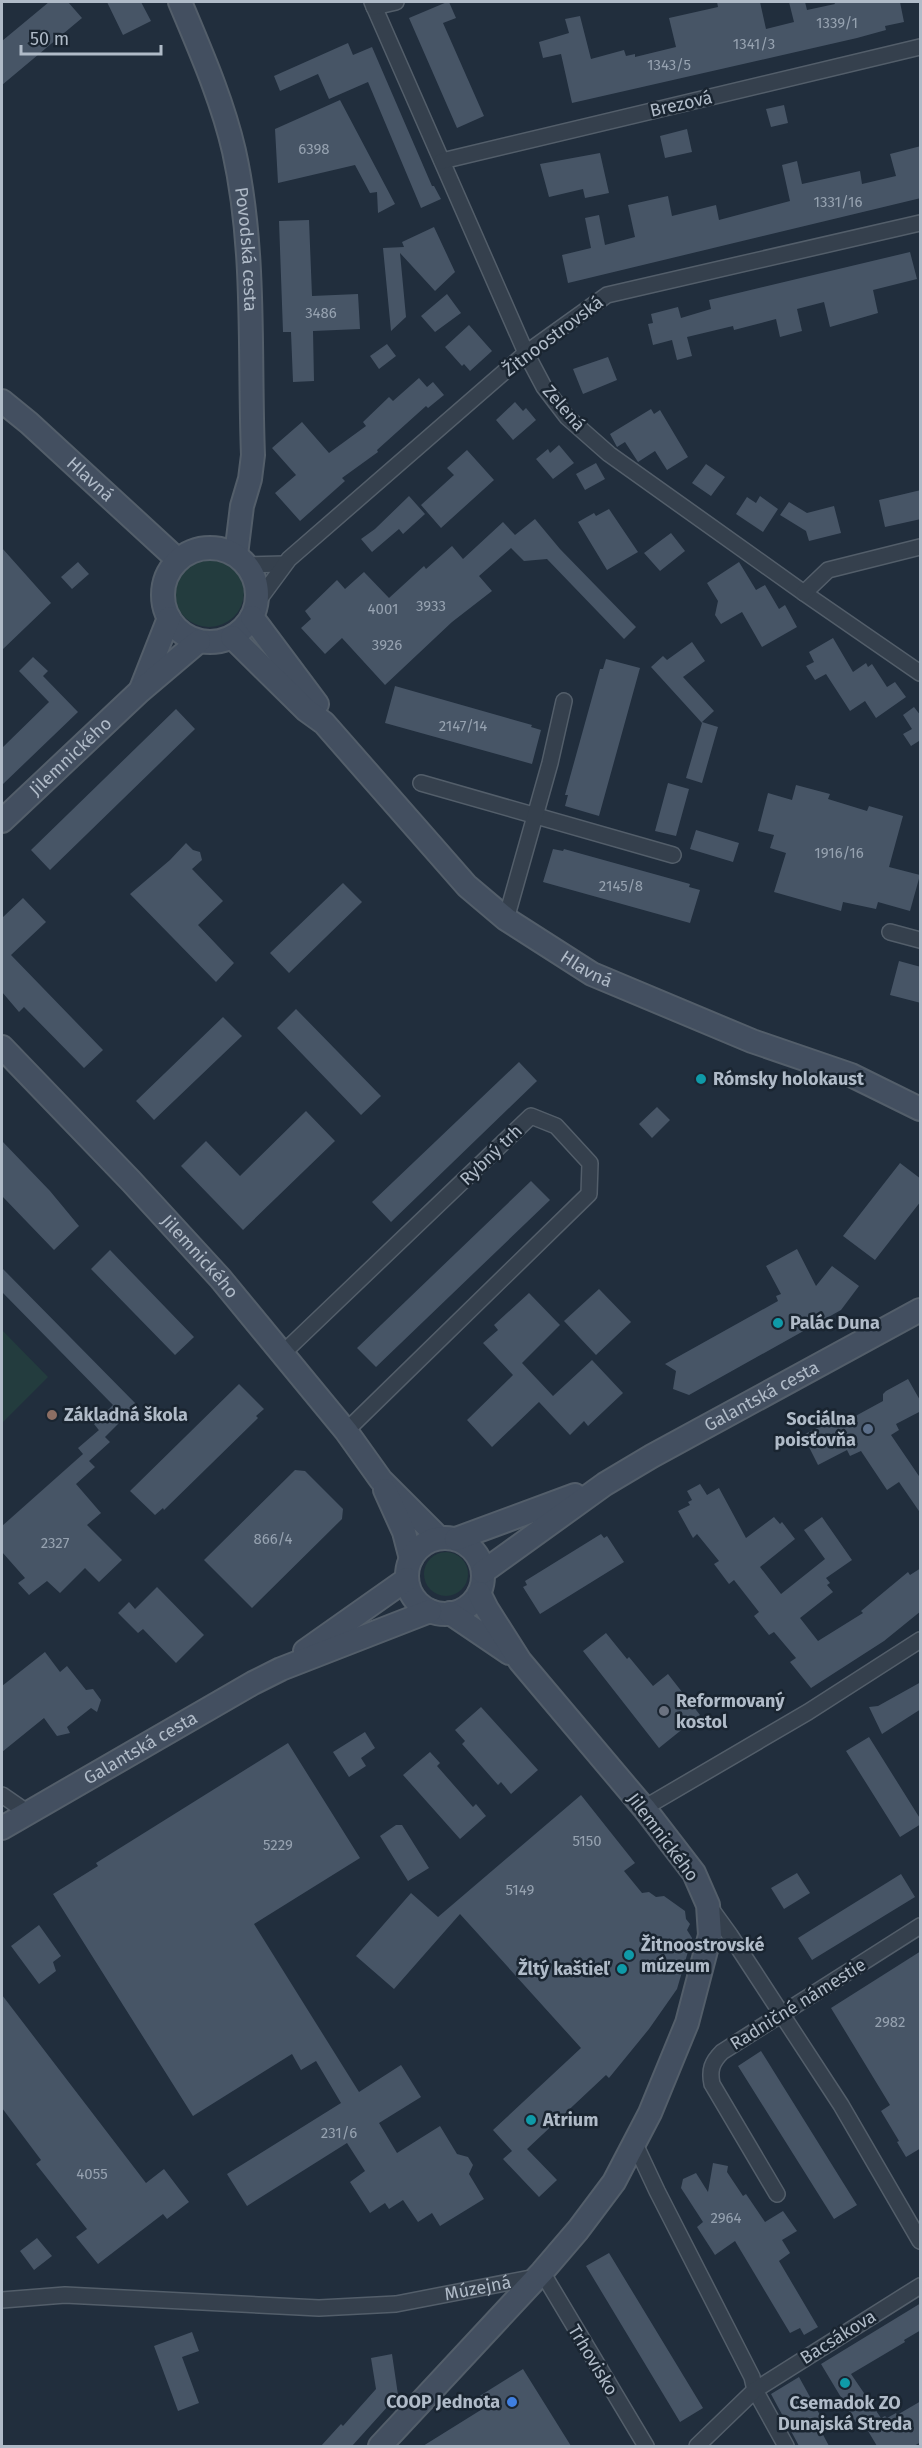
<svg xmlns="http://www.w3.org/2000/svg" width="922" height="2448" viewBox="0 0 922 2448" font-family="'Fira Sans',sans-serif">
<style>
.green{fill:#233c3e}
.building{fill:#475566}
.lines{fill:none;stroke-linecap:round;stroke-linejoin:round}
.street-casing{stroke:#535e6a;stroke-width:18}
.secondary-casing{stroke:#535e6a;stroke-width:26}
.street{stroke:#35404d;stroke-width:15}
.secondary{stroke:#434f60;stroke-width:22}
.culture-dot{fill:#0f9aa8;stroke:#1a2531;stroke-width:2}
.education-dot{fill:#8d6e63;stroke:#1a2531;stroke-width:2}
.service-dot{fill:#5c6f8a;stroke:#1a2531;stroke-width:2}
.worship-dot{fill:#6b7280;stroke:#1a2531;stroke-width:2}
.shop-dot{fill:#3f7fe0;stroke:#1a2531;stroke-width:2}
.labels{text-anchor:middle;stroke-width:5;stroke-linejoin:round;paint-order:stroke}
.number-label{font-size:15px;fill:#96a2b0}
.street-label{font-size:18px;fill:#b0bbc8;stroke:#1a2531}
.poi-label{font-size:18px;font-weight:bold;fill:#b0bbc8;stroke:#1a2531;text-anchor:start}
</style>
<rect width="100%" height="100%" fill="#212e3d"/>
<path class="green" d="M174 592a35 35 0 1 1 70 0a35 35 0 1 1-70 0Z
M2,1330l46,47 -46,46z
M424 1574a22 22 0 1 1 44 0a22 22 0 1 1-44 0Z"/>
<path class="building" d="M49,2h19l14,16 -80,67v-44z
M107,2h34l10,19 -28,14z
M447,2h2l7,16 -13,5 41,93 -27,12 -48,-110z
M717,2h43l6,27 28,-7 -5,-20h16l2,8 28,-6 -1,-2h66l4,20 -19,4 1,4 -29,8 -285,65 -11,-49 -18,4 -4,-16 30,-9 -4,-14 15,-3 11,43 33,-9 2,6 9,-2v3l41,-10 -7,-29 49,-11z
M348,43l5,12 19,-8 60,139h2l7,13 -20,9 -53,-126 -39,17 -11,-25 -38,17 -6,-15z
M340,100l55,104 -17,9 -1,-21 -7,1 -15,-28 -77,18 -3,-54z
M784,105l4,18 -17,4 -5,-18z
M687,129l5,23 -27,6 -5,-22z
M921,146v52l-353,85 -6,-28 29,-7 -6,-30 14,-3 6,30 30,-8 -7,-32 40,-9 4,20 44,-11 3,15 71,-19 -8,-36 15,-4 5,23 58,-13 2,13 34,-8 -6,-22z
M600,153l9,40 -24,5 -2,-9 -34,8 -9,-33z
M309,220l3,76 46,-2 2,35 -47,2 1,50 -21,1 -2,-50h-8l-4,-111z
M434,227l21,45 -20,19 -35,-38 6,64 -15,14 -8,-83 21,-1 -2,-5z
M910,252l7,27 -44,11 5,23 -48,14 -6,-25 -27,7 5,22 -22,6 -4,-18 -42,11 -1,-4 -46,11 5,19 -15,4 -5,-20 -19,5 -5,-21 5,-1 -2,-9 27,-7 3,11 30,-9 -2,-9z
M447,294l14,19 -26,19 -14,-16z
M469,325l23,26 -22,20 -6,-7 -2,2 -17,-19z
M387,344l9,12 -17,13 -9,-13z
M608,357l9,23 -34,14 -10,-25z
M419,378l8,9 6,-5 11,13 -16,13 -2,-2 -49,44 1,2 -36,26 3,3 -45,40 -25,-28 21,-18 -24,-27 30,-26 27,31 37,-27 -3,-4 26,-25 4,4z
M515,402l8,9 3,-3 10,12 -23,20 -17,-20z
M651,409l3,5 6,-4 28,47 -21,13 -12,-19 -17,11 -13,-20 -8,5 -7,-13z
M559,445l15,18 -21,16 -17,-20 12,-10 2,4z
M467,450l27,30 -53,48 -20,-23 33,-30 -7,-7z
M596,463l9,16 -20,11 -9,-16z
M706,464l19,13 -14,19 -19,-13z
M921,490v29l-36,8 -6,-27z
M409,496l16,18 -22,20 -4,-5 -27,23 -11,-13 14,-10z
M760,496l18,13 -15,23 -27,-18 11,-17 9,6z
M789,502l18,11 27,-7 7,27 -32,8 -3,-10 -26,-16z
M609,509l29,43 -31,18 -29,-48 16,-9 2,3z
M535,519l25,30 76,78 -12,12 -77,-80 -23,2 -13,-13 -32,28 13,15 -40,31 -67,63 -43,-47 -17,16 -24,-26 10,-9 -6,-8 32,-31 8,9 19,-17 25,26 35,-32 2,3 26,-23 11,13 40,-37 12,13z
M671,533l14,18 -25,20 -16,-18z
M2,548l49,55 -49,47z
M78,562l11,12 -17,15 -11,-12z
M739,562l17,28 9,-5 14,24 6,-4 12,22 -35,20 -20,-35 -21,12 -6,-9 3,-14 -11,-18z
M833,638l20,34 13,-9 2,4 4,-3 15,23 8,-5 11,15 -30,21 -11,-17 -15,10 -24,-37 -11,6 -9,-14 8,-4 -5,-10z
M692,642l13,19 -22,16 31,34 -12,11 16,5 -16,56 -16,-5 16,-55 -51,-56 12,-11 4,4z
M33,657l15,14 -5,5 35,36 -76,73v-37l47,-46 -30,-31z
M606,659l34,9 -41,148 -34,-10 3,-11h-3l35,-126h3z
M395,686l137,39 -1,2 10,3 -9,34 -147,-41z
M914,707l7,9v26l-2,-1 -8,5 -8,-12 9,-5 -9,-14z
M176,709l19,20 -145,141 -19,-20z
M668,783l21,6 -13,47 -21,-5z
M796,785l34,9 -2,5 39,12 2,-5 34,10 -14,51 31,8 -10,36 -32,-9 -2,7 -33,-7 -2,9 -67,-19 12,-39 -16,-5 4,-13 -16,-4 10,-38 24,7z
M696,830l43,13 -6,19 -43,-13z
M186,843l7,7 7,2 2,8 -10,9 31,32 -25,24 36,38 -18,19 -86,-88 40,-34z
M553,849l10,2 1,-2 126,35 -1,3 11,3 -10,33 -147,-41z
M343,883l19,19 -73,71 -19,-20z
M23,898l23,24 -35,33 92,95 -19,18 -60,-61 -5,5 -17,-20v-74z
M899,961l22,6v36l-31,-8z
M296,1009l85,87 -20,19 -84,-87z
M223,1017l19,19 -88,84 -18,-19z
M519,1062l18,19 -146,141 -19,-20z
M657,1107l13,13 -18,18 -13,-14z
M306,1111l29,30 -92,89 -62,-64 25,-25 34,35z
M2,1141l48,50 29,35 -25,24 -52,-54z
M900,1163l21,16v22l-46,59 -32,-24z
M531,1181l19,19 -174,167 -19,-19z
M797,1249l19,37 16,-20 27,20 -18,24 -152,85 -16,-6 3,-18 -11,-7 113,-63 -2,-5 5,-2 -15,-28z
M110,1250l84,87 -19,18 -84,-86z
M2,1268l135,137 -32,32 5,5 -21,19 6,6 -19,17 25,29 -14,12 35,35 -23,22 -14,-14 -25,25 -13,-12 -18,14 -11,-12 7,-5 -23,-26v-26l81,-72 -5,-6 21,-18 3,4 -8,-10 19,-19 -111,-113z
M599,1289l32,33 -35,33 -32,-34z
M529,1293l31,32 -38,38 31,33 39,-36 31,33 -35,33 -4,-5 -14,14 -31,-33 -47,45 -25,-27 46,-45 -30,-32 15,-13 -4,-5z
M908,1379l13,23v9l-25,13 3,6 -8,5 30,44v35l-22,-32 -12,8 -26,-39 -11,5 -3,-6 -29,15 -15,-30 26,-13 10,3 44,-24v-7l3,-3z
M239,1384l25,25 -8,7 2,2 -94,92 -1,-2 -8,7 -25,-24z
M295,1470l10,1 38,38 -1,10 -90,89 -48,-48z
M700,1484l7,11 12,-7 27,50 28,-21 6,7 2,-2 13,17 -35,28 21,27 44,-35 -21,-29 18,-13 30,43 -26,18 4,5 -3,2 6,7 -33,26 18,23 45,-28 -2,-2 47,-39 2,3 11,-7v43l-37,30 -73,47 -21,-26 6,-4 -22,-26 -5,3 -15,-19 5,-4 -25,-32 -5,4 -15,-20 5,-3 -22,-27 -4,4 -15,-27 12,-6 -2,-3 4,-2 -5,-9z
M601,1534l3,4 3,-2 17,26 -84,52 -17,-27 4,-2 -2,-4z
M157,1587l47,48 -28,28 -33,-34 -5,4 -20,-20 11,-11 6,7z
M606,1633l21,26 2,-2 24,29 15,-12 32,41 -41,33 -76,-97z
M45,1652l15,20 7,-6 19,24 7,-1 8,11 -4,12 -6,-4 -24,19 3,6 -13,3 -13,-18 -42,34v-66z
M921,1682v27l-39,25 -13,-27 9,-1z
M481,1707l57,63 -27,24 -10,-12 -3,3 -36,-41 3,-3 -10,-11z
M365,1732l10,16 -14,10 5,8 -17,11 -16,-25z
M869,1737l52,83v4l-21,13 -54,-86z
M288,1743l72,115 -106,66 105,168 42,-27 20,32 -42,26 18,30 43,-27 17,28 11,3 5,8 -4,9 15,25 -44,27 -8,-13 -14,9 -15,-22 -14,9 -4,-6 -15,10 -20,-31 15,-11 -18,-28 -100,63 -20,-32 114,-71 -25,-42 -15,9 -9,-16 -99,62 -140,-222 45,-28 -2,-3z
M430,1752l10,11 -3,3 36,41 3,-3 10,12 -26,23 -57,-64z
M581,1795l54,68 -11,8 18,22 7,-1 7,5 8,-1 21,15 1,8 4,5 -3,6 5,8 -15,51 -28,40 -40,49 -3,-3 -79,74 30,31 -18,17 -36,-38 9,-8 -19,-21 88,-82 -121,-134 -66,75 -38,-33 55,-63 27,24z
M396,1825h6l27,43 -21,13 -28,-45z
M797,1873l13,20 -26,16 -13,-21z
M901,1874l14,23 -103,63 -14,-22z
M39,1925l22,31 -8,6 3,9 -17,13 -28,-38z
M921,1951v197l-15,9 -9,-15 2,-1 -18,-30 9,-6 -59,-97z
M2,1995l144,188 18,-14 25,33 -22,17 -4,-5 -65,50 -22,-27 11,-8 -51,-65 5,-4 -39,-52z
M761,2051l96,154 -23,14 -96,-153z
M713,2163l15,3 -1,6 16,24 3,-2 19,28 18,-11 14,20 -15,9 8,13 -11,8 39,66 -14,8 -4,-7 -10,5 -55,-92 -20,14 -18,-28 6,-5 -22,-34 2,-9 13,-6 12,19z
M37,2238l15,18 -18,14 -14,-19z
M609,2253l94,155 -23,14 -94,-156z
M921,2303v27l-17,10 1,2 -54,32 30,44 4,-2 2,2 9,-5 1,2 24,-14v41l-7,4h-37l-12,-20 -5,3 -39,-65z
M192,2332l7,19 -17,6 17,46 -21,8 -24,-65z
M392,2354l6,41 -46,51h-31l20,-22 2,2 33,-37 -5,-31z
M523,2369l48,77h-148l61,-38 -6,-11z
M799,2377l27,49 -6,3 9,17h-30l-28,-52z"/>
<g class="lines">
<g class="street-casing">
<g id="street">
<path d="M372,2l154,351 18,34 23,30 42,37 195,139 116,80"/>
<path d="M374,7l22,-5"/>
<path d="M442,161l478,-114"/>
<path d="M247,565l37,-1"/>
<path d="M804,593l24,-23 92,-23"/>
<path d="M258,601l31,-42 237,-206 81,-58 313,-72"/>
<path d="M421,783l252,72"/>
<path d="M506,919l44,-156 14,-62"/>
<path d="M890,932l30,8"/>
<path d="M283,1353l248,-237 25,10 34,37 -1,31 -243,237"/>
<path d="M2,1795l26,18"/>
<path d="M644,1808l164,-96 112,-72"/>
<path d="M709,1906l21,29 111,170 79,136"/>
<path d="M635,2144l22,47 95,186 3,13 31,56"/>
<path d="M777,2194l-65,-110c-3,-14 0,-22 10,-32l198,-126"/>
<path d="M542,2272l104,174"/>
<path id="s1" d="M2,2300l63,-5 254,13 77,-4 140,-27"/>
<path d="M697,2446l58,-56 165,-104"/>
</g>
</g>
<g class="secondary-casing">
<g id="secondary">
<path id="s2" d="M180,2c20,48 42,97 54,149 22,99 15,203 19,304l-3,24 -8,27 -6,49"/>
<path id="s3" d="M2,401l27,22 149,137"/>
<circle cx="210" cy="595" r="47"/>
<path d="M252,617l65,87"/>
<path id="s4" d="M232,637l74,73 18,13 143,163 39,33 86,55 160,67 99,34 69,34"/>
<path d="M141,689l28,-71"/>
<path id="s5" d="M2,821l138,-130 59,-50"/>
<path id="s6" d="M2,1047l129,134 89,97 126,153 35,49 58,58"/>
<path d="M385,1490l19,42 7,27"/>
<circle cx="445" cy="1576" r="38"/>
<path d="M456,1539l119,-44"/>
<path id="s7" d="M483,1572l122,-88 47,-28 268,-146"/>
<path d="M450,1613l59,40"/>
<path d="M305,1651l102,-72"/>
<path id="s8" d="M2,1828l251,-145 28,-14 149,-58"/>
<path d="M380,2446l162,-174 36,-42 36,-48 36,-69 37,-90 23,-88 -2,-30 -14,-32 -50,-65 -124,-147 -33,-52 -8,-16"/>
</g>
</g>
<use href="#street" class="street"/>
<use href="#secondary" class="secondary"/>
</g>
<g class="culture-dot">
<circle cx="701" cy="1079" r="6"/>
<circle cx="778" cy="1323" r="6"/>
<circle cx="629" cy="1955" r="6"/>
<circle cx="622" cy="1969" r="6"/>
<circle cx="531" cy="2120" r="6"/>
<circle cx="845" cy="2383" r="6"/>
</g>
<circle class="education-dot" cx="52" cy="1415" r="6"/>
<circle class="service-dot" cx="868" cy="1429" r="6"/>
<circle class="worship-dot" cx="664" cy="1711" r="6"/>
<circle class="shop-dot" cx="512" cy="2402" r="6"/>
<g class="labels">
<g class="number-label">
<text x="837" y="28">1339/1</text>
<text x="754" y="49">1341/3</text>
<text x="669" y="70">1343/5</text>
<text x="314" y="154">6398</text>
<text x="838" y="207">1331/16</text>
<text x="321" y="318">3486</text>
<text x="431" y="611">3933</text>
<text x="383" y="614">4001</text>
<text x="387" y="650">3926</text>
<text x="463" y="731">2147/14</text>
<text x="839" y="858">1916/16</text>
<text x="621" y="891">2145/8</text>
<text x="273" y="1544">866/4</text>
<text x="55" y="1548">2327</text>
<text x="587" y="1846">5150</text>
<text x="278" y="1850">5229</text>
<text x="520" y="1895">5149</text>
<text x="890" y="2027">2982</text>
<text x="339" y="2138">231/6</text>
<text x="92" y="2179">4055</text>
<text x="726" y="2223">2964</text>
</g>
<g class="street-label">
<text transform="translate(681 104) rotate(-13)" y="6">Brezová</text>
<text dy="6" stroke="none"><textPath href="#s2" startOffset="258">Povodská cesta</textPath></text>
<text transform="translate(553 336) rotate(-37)" y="6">Žitnoostrovská</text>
<text transform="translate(564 408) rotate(49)" y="6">Zelená</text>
<text dy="6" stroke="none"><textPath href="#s3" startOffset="118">Hlavná</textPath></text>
<text dy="6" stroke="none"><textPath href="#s5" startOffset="94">Jilemnického</textPath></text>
<text dy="6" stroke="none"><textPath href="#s4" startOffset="489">Hlavná</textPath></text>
<text transform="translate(491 1155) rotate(-44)" y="6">Rybný trh</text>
<text dy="6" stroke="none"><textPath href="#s6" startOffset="288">Jilemnického</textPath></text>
<text dy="6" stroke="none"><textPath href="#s7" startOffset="330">Galantská cesta</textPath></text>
<text dy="6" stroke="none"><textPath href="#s8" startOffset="160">Galantská cesta</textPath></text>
<text transform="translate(663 1837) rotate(53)" y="6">Jilemnického</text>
<text transform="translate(798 2004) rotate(-32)" y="6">Radničné námestie</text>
<text dy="6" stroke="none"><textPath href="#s1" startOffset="478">Múzejná</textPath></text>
<text transform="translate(838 2337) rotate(-32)" y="6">Bacsákova</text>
<text transform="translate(593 2360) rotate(59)" y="6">Trhovisko</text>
</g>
<g class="poi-label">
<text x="713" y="1085">Rómsky holokaust</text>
<text x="790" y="1329">Palác Duna</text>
<text x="64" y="1421">Základná škola</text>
<text x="856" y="1425" text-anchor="end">Sociálna<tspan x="856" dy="21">poisťovňa</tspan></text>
<text x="676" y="1707">Reformovaný<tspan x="676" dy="21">kostol</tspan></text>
<text x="641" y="1951">Žitnoostrovské<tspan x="641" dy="21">múzeum</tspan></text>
<text x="610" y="1975" text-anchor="end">Žltý kaštieľ</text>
<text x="543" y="2126">Atrium</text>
<text x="500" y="2408" text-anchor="end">COOP Jednota</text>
<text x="845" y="2409" text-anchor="middle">Csemadok ZO<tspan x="845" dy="21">Dunajská Streda</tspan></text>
</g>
</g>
<rect width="922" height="2448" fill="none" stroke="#b0bbc8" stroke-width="6"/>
<path d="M21 45v9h140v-9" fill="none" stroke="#b0bbc8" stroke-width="3"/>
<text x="30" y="45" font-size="18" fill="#b0bbc8" stroke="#1a2531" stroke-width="4.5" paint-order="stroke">50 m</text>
</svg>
